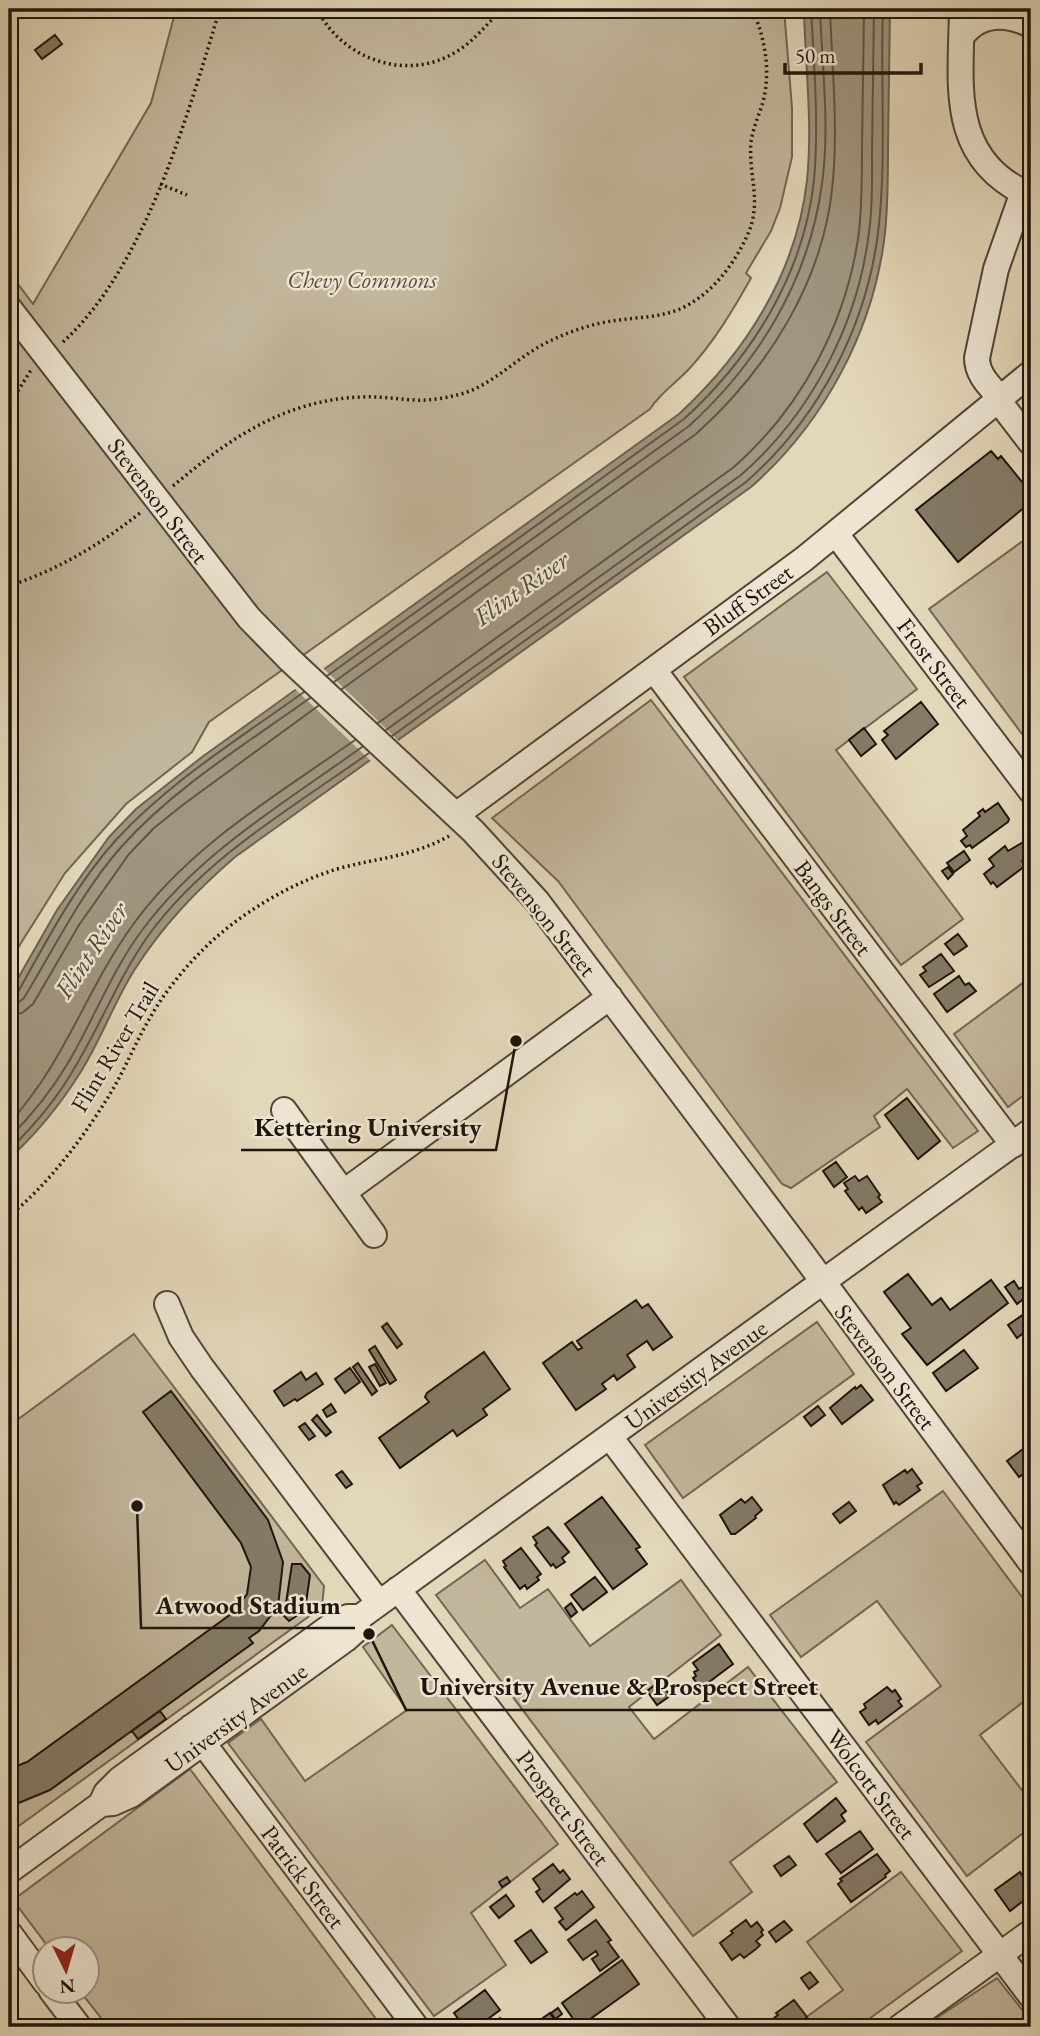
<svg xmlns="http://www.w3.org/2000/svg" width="1040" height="2036" viewBox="0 0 1040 2036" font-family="'EB Garamond',serif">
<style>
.green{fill:#c2b69c;stroke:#706654;stroke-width:2}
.water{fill:#a0957f;stroke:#6c6251;stroke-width:2}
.pier{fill:#e3d7ba}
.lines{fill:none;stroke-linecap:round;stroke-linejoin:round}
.shore{stroke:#5f5546;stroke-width:2}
.building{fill:#847a66;stroke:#1e150c;stroke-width:2}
.minor-casing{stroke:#4f4638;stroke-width:28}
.path{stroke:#1e150c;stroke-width:3.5;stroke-dasharray:2 3.5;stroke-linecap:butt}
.minor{stroke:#ede5d2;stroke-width:24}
.labels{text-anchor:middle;stroke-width:5;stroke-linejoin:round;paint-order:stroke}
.park-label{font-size:24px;font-style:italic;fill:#574d3e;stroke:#ede5d2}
.street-label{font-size:24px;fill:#1e150c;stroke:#ede5d2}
.water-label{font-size:26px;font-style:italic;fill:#52483a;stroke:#ede5d2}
.leader{fill:none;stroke:#1e150c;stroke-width:2.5}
.callout-dot{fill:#1e150c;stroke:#ede5d2;stroke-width:2.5}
.callout-label{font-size:26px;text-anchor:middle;font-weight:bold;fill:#1e150c;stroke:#ede5d2;stroke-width:5;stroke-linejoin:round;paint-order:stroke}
</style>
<rect width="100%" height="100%" fill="#e3d7ba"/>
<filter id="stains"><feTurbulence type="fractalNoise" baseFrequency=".00286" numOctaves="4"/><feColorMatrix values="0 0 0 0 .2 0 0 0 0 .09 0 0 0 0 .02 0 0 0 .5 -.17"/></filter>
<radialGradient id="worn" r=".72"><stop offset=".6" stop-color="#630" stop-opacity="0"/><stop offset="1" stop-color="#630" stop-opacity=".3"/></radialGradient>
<path class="green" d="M176,9h608l8,99v49l-12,51 -9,23 -25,42 5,5c-18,32 -37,64 -62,91 -13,14 -29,24 -39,40l-441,313 -17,30 -66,52 -61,69 -56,89v-690l24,32 118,-201z
M1031,535v211l-102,-137z
M827,572l90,117 -81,61 127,169 -62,46 -217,-288z
M651,700l327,431 -25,17 -46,-59 -33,27 6,11 -89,61 -9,-4 -224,-303 -66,-63z
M1024,982l7,10v98l-23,17 -54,-73z
M817,1322l37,52 -171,124 -38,-53z
M134,1334l190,252 -2,21 -313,226v-407z
M943,1491l88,118v87l-51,39 51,67v25l-64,49 -101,-134 75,-56 -64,-85 -76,56 -31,-42z
M485,1560l35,48 28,-19 42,57 91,-66 40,55 -92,72 25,32 94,-72 89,115 -107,80 22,30 -59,44 -257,-341z
M392,1625l166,219 -87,69 35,52 -72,51 -206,-273 33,-24 44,62 102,-71 -44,-63z
M190,1769l192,258h-274l-28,-36 8,-1v-42h-39l-36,-48z
M901,1872l61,79 -104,76h-65l50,-37 -36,-48z
M997,1978l34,43v4l-108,2z"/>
<path class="water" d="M804,9h86c-1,46 -1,92 -2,139 0,28 0,57 -3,85 -11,97 -61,190 -134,254l-516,370c-39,34 -72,68 -100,112 -21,33 -34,71 -55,104 -20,32 -44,61 -71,86v-165l48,-84 52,-73 27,-28 66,-52 477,-343c67,-62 118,-142 128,-234 6,-57 -2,-115 -3,-171z"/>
<path class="pier" d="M322,667l79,76 -28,20 -80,-76z"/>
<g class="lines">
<path class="shore" d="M327,676l357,-257c68,-62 120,-145 130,-239 5,-55 0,-116 -3,-171
M334,682l355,-256c70,-64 120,-146 133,-242 8,-57 0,-118 -2,-175
M342,689l354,-255c72,-65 129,-154 137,-254 5,-56 -1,-114 -3,-171
M378,723l356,-256c68,-60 113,-145 125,-235 3,-28 3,-57 3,-85 1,-46 1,-92 2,-138
M386,730l355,-255c70,-61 117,-151 128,-243 4,-27 3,-54 3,-80 1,-48 1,-96 2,-143
M392,736l354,-254c72,-63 120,-154 132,-249 9,-74 2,-150 5,-224
M9,996l9,-4c29,-52 58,-108 98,-152 53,-58 124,-102 188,-148
M9,1005l9,-2 6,-5c31,-51 58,-107 98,-152 53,-59 124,-102 188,-148
M9,1015l13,-2 11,-9 46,-79 50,-71 25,-26 30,-24 134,-98
M9,1123c55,-59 77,-133 123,-197 57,-80 145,-131 223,-186
M9,1138c22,-22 43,-48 59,-75 26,-44 44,-93 75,-134 57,-77 143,-127 219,-182
M9,1150c25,-24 49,-53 66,-83 26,-43 44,-90 73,-131 56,-78 144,-128 221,-183"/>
</g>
<path class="building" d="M55,35l7,9 -20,15 -7,-9z
M991,451l7,8 3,-3 30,37v9l-73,60 -42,-52z
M921,702l17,22 -42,35 -14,-19 6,-5 -4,-4z
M864,728l12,16 -15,12 -12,-16z
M998,803l11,16 -1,3 -36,26 -2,-3 -4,2 -5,-6 6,-5 -4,-6 17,-14 -2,-3 5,-4 2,3z
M1025,841l6,8v4l-9,8 3,5 -28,21 -4,-5 -2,2 -7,-10 10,-8 -5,-7 16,-13 3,5z
M964,851l6,9 -16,12 -7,-9z
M948,867l5,7 -5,5 -6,-8z
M958,934l9,12 -13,9 -9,-11z
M941,954l13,17 -25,16 -9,-12 6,-4 -3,-4z
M959,976l6,9 4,-2 7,8 -29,21 -13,-18z
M907,1098l33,43 -22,18 -33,-44z
M836,1162l11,15 -13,10 -11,-16z
M855,1176l4,5 8,-5 13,19 -2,2 4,5 -16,11 -4,-6 -3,3 -14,-19 3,-2 -4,-6z
M908,1274l24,31 9,-7 9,12 41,-30 17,23 -81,62 -25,-31 9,-6 -27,-36z
M1014,1281l5,8 7,-4 5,8 -14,11 -12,-17z
M636,1300l6,8 6,-4 24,33 -19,13 -6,-9 -20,14 8,12 -18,13 -3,-5 -12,9 4,5 -30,21 -33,-47 29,-21 6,8 4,-2 -5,-7z
M1024,1314l7,13 -14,11 -9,-13z
M387,1323l15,21 -5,4 -15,-21z
M375,1346l21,34 -6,4 -21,-34z
M964,1350l14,18 -32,23 -13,-18z
M484,1352l26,37 -27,20 4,6 -30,21 -4,-6 -53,38 -21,-30 50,-36 -4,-5 2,-4z
M358,1363l19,28 -5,4 -19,-28z
M375,1364l11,19 -6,3 -11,-19z
M350,1368l10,14 -15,11 -10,-14z
M301,1372l5,8 10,-7 7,11 -26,17 -2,-2 -11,7 -10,-15z
M861,1385l12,15 -31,24 -12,-16 25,-21 1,2z
M171,1391l97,129 15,42 -5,44 -19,25 -10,7 4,5 -203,147 -41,17v-38l18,-7 204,-148 16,-20 4,-27 -10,-24 -98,-131z
M331,1404l5,8 -9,5 -4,-7z
M818,1406l7,9 -14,11 -7,-9z
M317,1415l14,17 -5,4 -14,-16z
M305,1423l10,13 -6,4 -10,-13z
M1031,1443v25l-12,9 -12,-16z
M912,1469l10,14 -5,3 3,4 -21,15 -3,-3 -2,2 -11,-19 22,-15 2,3z
M342,1471l10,13 -6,4 -10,-13z
M602,1497l38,50 -4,2 11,15 -34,25 -48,-65z
M752,1497l10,13 -7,6 1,2 -21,16h-4l-11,-19 21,-16 4,4z
M849,1502l7,9 -16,12 -7,-9z
M548,1527l21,25 -7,6 3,4 -9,6 -3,-4 -2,2 -16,-21 2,-2 -4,-6z
M521,1548l20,26 -4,3 2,3 -12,9 -2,-4 -5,4 -16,-22 2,-1 -3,-5z
M292,1564h9l9,11 -5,35 -16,11 -5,-5z
M595,1577l12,15 -24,18 -12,-15z
M571,1603l6,9 -6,5 -6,-9z
M719,1644l14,20 -32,24 -8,-10 3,-2 -2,-4 4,-2 -5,-7z
M660,1681l10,15 -13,9 -10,-14z
M887,1687l5,5 3,-2 6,9 -3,2 4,5 -24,18 -2,-4 -7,5 -9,-13 6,-4 -2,-4z
M160,1711l6,8 -28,20 -6,-8z
M836,1798l10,13 -5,4 4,6 -28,21 -13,-18z
M860,1831l13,18 -32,24 -15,-19z
M877,1854l13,17 -5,4 1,2 -35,25 -13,-18 4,-3 -2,-2z
M789,1856l7,9 -15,11 -7,-10z
M553,1864l7,9 3,-3 7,9 -27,23 -7,-10 4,-3 -7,-10z
M1029,1870l2,3v22l-21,16 -15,-21 25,-18 2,3z
M507,1877l3,5 -8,5 -3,-5z
M582,1891l12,16 -28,23 -7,-8 4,-3 -8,-11 20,-15 2,2z
M506,1895l8,11 -15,12 -9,-11z
M596,1920l15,20 -3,2 11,15 -19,14 -8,-12 6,-4 -2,-4 -13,9 -15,-20z
M746,1920l5,7 6,-5 6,8 -2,2 2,3 -7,6 4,4 -4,4 -12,9 -4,-4 -8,6 -12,-17 13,-10 -2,-2z
M784,1921l8,9 -16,12 -7,-10z
M531,1930l16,22 -16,11 -16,-22z
M622,1960l17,24 -60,43 -17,-24z
M810,1972l8,10 -9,7 -8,-11z
M485,1990l15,20 -23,17h-13l-10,-14z
M794,2000l13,17 -14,10h-6l-2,-3 -5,3 -6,-9 4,-3 -2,-2z
M558,2008l4,6 -7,5 -4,-6z
M550,2013l4,6 -6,5 -5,-6z
M500,2018l7,9 6,-5 4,5h-30z
M543,2020l4,6 -13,1h-1z"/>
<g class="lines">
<g class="minor-casing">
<path id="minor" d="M962,9c-1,77 -15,150 69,187
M962,36c18,-24 44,-23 69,-11
M9,308l240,310 41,42 183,171 64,70 262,348 232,314
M1000,398c-10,-12 -23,-23 -23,-40l19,-89 27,-77
M998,400l33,43
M836,534l195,257
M654,670l359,475
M456,815l348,-256 227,-186
M284,1110l90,125
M344,1192l266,-195
M167,1304l14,33 21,31 177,235
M610,1437l421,559
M398,1589l330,438
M191,1727l225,300
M101,1804l12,-1 18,-8 215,-156 9,-8 5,-14
M9,1871l92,-67 5,-11 14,-14 215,-156 13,-6h12l671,-486
M9,1933l37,50
M51,1990l28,37
M900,2027l131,-95"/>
</g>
<path class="path" d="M317,9c26,52 93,74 142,41 17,-11 29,-28 44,-41
M160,184l27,11
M63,342c84,-77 124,-227 157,-333
M9,405l22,-35
M173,486c57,-48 112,-86 188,-89 18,-1 35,2 53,3 16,1 32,-2 47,-6 33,-9 59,-40 91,-54 19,-9 40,-16 60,-19 23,-4 47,-3 68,-12 31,-14 53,-43 67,-73 16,-34 1,-60 4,-94 2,-14 8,-27 12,-40 8,-31 2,-65 -11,-93
M9,586c50,-17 89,-40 131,-73
M9,1216c40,-32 74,-78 101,-122 14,-23 24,-48 37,-71 17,-31 40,-59 66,-83 35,-31 79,-57 124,-71 39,-11 75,-12 112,-33"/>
<use href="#minor" class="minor"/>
</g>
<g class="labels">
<g class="park-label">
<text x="362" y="288">Chevy Commons</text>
</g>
<g class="street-label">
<text transform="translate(158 501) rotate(53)" y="8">Stevenson Street</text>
<text transform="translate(748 600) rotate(-36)" y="8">Bluff Street</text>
<text transform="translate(934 663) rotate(53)" y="8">Frost Street</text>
<text transform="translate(833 908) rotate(53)" y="8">Bangs Street</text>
<text transform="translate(544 915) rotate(51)" y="8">Stevenson Street</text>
<text transform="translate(115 1047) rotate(-59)" y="8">Flint River Trail</text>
<text transform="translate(885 1367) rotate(53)" y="8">Stevenson Street</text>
<text transform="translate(696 1375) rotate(-36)" y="8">University Avenue</text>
<text transform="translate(236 1718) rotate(-36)" y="8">University Avenue</text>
<text transform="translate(871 1784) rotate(53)" y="8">Wolcott Street</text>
<text transform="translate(563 1808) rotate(53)" y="8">Prospect Street</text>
<text transform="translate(303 1877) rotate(53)" y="8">Patrick Street</text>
</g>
<g class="water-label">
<text transform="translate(521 588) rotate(-35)" y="9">Flint River</text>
<text transform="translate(91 950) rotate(-56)" y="9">Flint River</text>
</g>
</g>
<path class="leader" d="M516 1041L496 1150H241M137 1506L141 1628H355M369 1634L406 1710H833"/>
<g class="callout-dot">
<circle cx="516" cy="1041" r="7"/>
<circle cx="137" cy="1506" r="7"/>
<circle cx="369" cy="1634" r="7"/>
</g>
<g class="callout-label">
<text x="368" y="1136">Kettering University</text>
<text x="248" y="1614">Atwood Stadium</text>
<text x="619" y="1695">University Avenue &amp; Prospect Street</text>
</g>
<rect width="1040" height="2036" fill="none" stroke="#e3d7ba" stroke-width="35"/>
<rect x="10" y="10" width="1019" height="2015" fill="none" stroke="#1e150c" stroke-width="3.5"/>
<rect x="18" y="18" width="1005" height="2001" fill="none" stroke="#1e150c" stroke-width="2"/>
<g transform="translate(66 1970) rotate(175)"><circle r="33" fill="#ede5d2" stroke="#9a9283" stroke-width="2"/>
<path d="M0-5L12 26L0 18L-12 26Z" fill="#8f2418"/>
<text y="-10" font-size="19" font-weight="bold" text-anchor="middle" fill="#1e150c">N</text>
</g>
<path d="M785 63v10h136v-10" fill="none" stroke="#1e150c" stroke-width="3.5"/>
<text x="795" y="63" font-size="21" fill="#1e150c" stroke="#ede5d2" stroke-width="5" paint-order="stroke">50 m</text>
<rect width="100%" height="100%" filter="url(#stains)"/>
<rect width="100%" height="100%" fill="url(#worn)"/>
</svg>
